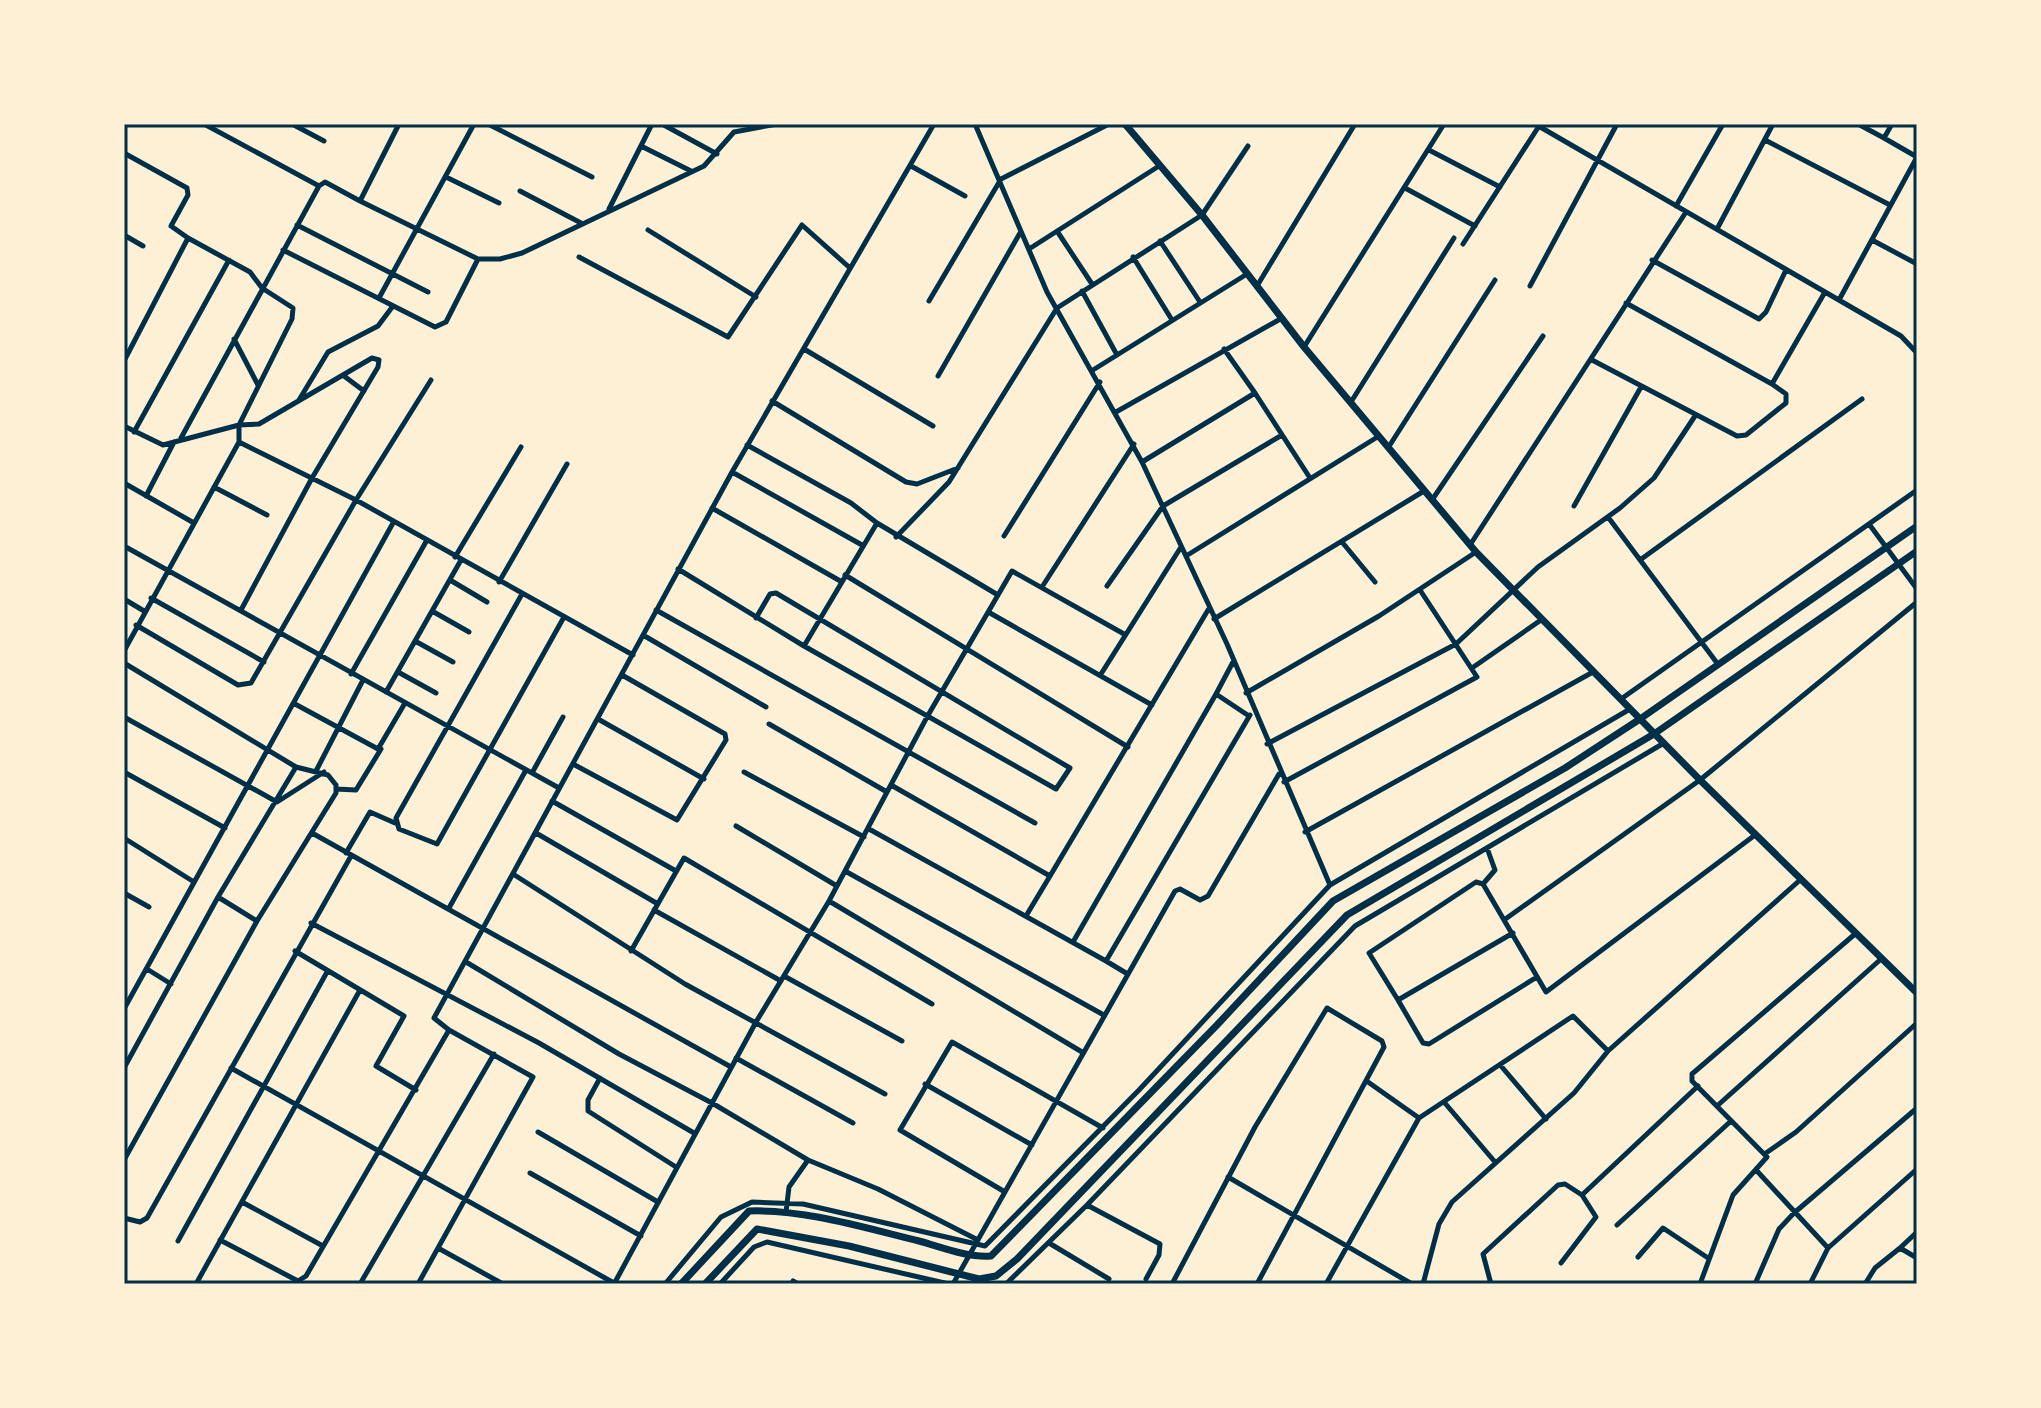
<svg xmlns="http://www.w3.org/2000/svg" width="2041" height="1408" viewBox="0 0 2041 1408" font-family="Commissioner,sans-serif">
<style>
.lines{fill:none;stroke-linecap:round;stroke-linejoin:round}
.minor{stroke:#003049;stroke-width:5}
.tertiary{stroke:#003049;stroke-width:7}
.neatline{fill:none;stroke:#003049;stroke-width:3}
</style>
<rect width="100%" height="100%" fill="#fdf0d5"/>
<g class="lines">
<path class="minor" d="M204,124l115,62
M292,124l32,17
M399,124l-39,77 118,58h22l22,-6 182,-87 30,-34 43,-8
M488,124l104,53
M662,124l55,30
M975,124l72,168 95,170 85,182 103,241
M1535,124l366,212 16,17
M1858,124l26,14
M1892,124l-8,14 33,19
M124,125l1,-1
M1765,140l125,65
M641,146l50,25
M1429,150l71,37
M124,153l63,35 1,7 -17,31 17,12
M911,166l54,30
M446,177l53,26
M1405,188l70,38
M520,191l61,32
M1676,206l47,-82
M609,209l43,-85
M297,225l131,67
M1717,229l56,-105
M648,230l108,67
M1057,231l35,53
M124,235l19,11
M1872,240l45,24
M1160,241l40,61
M1463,244l76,-118
M1029,249l130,-83
M283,250l152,77 11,-5 32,-63
M579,257l149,80 74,-112 48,43
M1133,257l39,63
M1652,260l107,59 7,-7 20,-42
M1257,286l98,-162
M1530,286l87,-162
M1082,291l35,64
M379,298l95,-174
M1839,300l78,-143
M929,301l72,-122 108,-55
M1626,303l146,81 53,-92
M234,339l24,46
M1304,347l140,-223
M804,349l129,77
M1224,349l31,44
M1592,360l145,76 9,-1 40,-32v-9l-14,-10
M124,361l64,-123 62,34 12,16 31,20 -1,11 -53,106v17l-115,209
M1093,370l154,-96
M344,376l20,15
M938,376l82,-143
M299,400l29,-48 50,-26 15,-20
M772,401l134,81 11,2 41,-16
M1351,402l103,-164
M1116,412l166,-94
M124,426l39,19 76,-20 20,-1 113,-66 7,2 -1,7 -66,111 -71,132
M134,432l95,-172
M181,438l138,-252 6,-4 35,19
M239,442l117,58 277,155
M747,445l104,58 26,20
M1388,448l107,-168
M1142,462l113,-69 55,85
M732,472l130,73
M124,483l70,40
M214,487l53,28
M146,496l28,-54
M1432,500l111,-164
M1574,506l67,-119
M712,508l130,74
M1608,517l109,146
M1869,524l48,65
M1004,536l96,-154
M896,537l53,-55 108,-174 145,-93 46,-69
M1342,542l33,40
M1470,545l216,-333
M124,546l435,242
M1186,556l193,-120
M455,557l66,-110
M1640,560l222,-161
M678,569l126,77 73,-123 121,72
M845,575l283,172
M450,580l37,22
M499,582l68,-118
M1107,586l56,-80 119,-71
M1042,587l92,-143
M522,594l-126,224 3,11 38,15 127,-227
M151,598l113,64
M124,599l20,12
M656,610l379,213
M432,611l37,21
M990,613l162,92
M756,618l14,-24 6,-1 294,175 -14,21 -252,-143
M1214,619l210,-128
M136,625l102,60 13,-2 105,-183 75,-120
M643,635l123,72
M415,641l38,21
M124,663l172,104 -78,130 -94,171
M1472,668l69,-48
M398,672l38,21
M351,674l76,-134
M1101,674l80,-127
M386,692l75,-132
M1246,693l133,-77 97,-64
M1216,694l17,-32
M1621,699l296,-209
M295,704l83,45 27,-46
M124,717l153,85 47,-30
M598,719l106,60
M769,724l118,68
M1267,744l189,-100 82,-77 82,-59 34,-30 41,-62
M573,764l104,56 49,-80 -1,-6 -103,-59
M316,771l47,-91
M124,772l101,56
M744,772l120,65
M532,773l31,-56
M1284,782l193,-105 -57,-87
M891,785l159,91 158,-266
M336,789l20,1 25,-41
M552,801l124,70
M736,826l101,60
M869,829l237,132
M1305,832l288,-160
M312,833l419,234
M536,833l122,71
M124,838l70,44
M1487,848l8,22 -12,14 63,108 209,-157
M346,853l24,-41 25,11
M845,871l257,143
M513,874l172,110 200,110
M124,893l25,14
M218,897l39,24
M829,901l253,151
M449,908l77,-138
M654,910l127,71
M1026,916l24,-40
M1504,920l196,-140 217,-178
M311,923l228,120 155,90
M1513,933l-115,67 25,43 6,1 108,-67
M1073,942l143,-248 33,22
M295,951l109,65 -28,50 40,24
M631,951l53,-93 248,146
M466,962l153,92 93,49 96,57 70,29 100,51
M147,969l24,15
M1126,973l-20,-12 144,-246
M784,976l118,65
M1398,1000l-29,-47 107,-71 7,2
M124,1009l269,-486
M736,1058l117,65
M1501,1066l45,53
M231,1068l383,215
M600,1078l-12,22v11l88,56
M1368,1082l51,36
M925,1084l107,61
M1444,1102l51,60
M1717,1106l164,-147
M538,1132l120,70
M1766,1153l30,-21 121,-109
M124,1160l133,-239 79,-128v-8l-8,-10 -32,-8
M1757,1171l71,77
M530,1173l111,63
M1228,1177l184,107
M1005,1192l-105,-62 52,-88 151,86
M242,1202l81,44
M1087,1205l73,39 -1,11 -13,24
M786,1212l3,-25 19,-27
M124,1218l16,4 7,-4 204,-362
M1617,1225l114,-104
M220,1240l78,41 8,-5 143,-246 -15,-12 298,-546 202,-348
M178,1241l149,-269
M1049,1243l60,36
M438,1248l65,36
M1900,1248l17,-16
M1638,1257l25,-29 45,30
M1561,1263l35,-46 -14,-22
M793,1281l5,3
M124,1282l2,2
M196,1284l164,-294
M360,1284l134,-230
M418,1284l115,-207 -84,-47
M614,1284l142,-262 73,-121 98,-184 85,-146 112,63
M665,1284l56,-67 31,-15 51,2 182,42 154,-156 191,-205 300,-176
M720,1284l34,-37 13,-5 182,42
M953,1284l222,-393 5,-2 20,11 8,-4 71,-122
M1006,1284l81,-79 268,-279 309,-183
M1172,1284l83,-157 72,-119 55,33 2,6 -127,237
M1326,1284l93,-166 154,-102 35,35 192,-171
M1423,1284l16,-60 13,-22 122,-109 34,-42
M1491,1284l-8,-30 75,-69 7,-1 17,11 116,-109
M1700,1284l33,-89 34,-38 -75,-76v-7l163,-140
M1755,1284l24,-55 15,-16 123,-105
M1810,1284l18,-36 89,-79
M1865,1284l10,-16 25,-20 17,10"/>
<path class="tertiary" d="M1125,124l77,91 102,132 172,205 224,228 217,213
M681,1284l68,-73c55,-2 116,17 170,30 22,6 49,17 72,15l226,-231 116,-124 232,-133 75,-49 277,-193
M705,1284l52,-55 92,17 130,33 17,-3 21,-17 330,-344 307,-181 263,-183"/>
</g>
<rect width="2041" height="1408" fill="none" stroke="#fdf0d5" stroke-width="252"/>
<rect x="126" y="126" width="1789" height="1156" class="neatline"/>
</svg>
